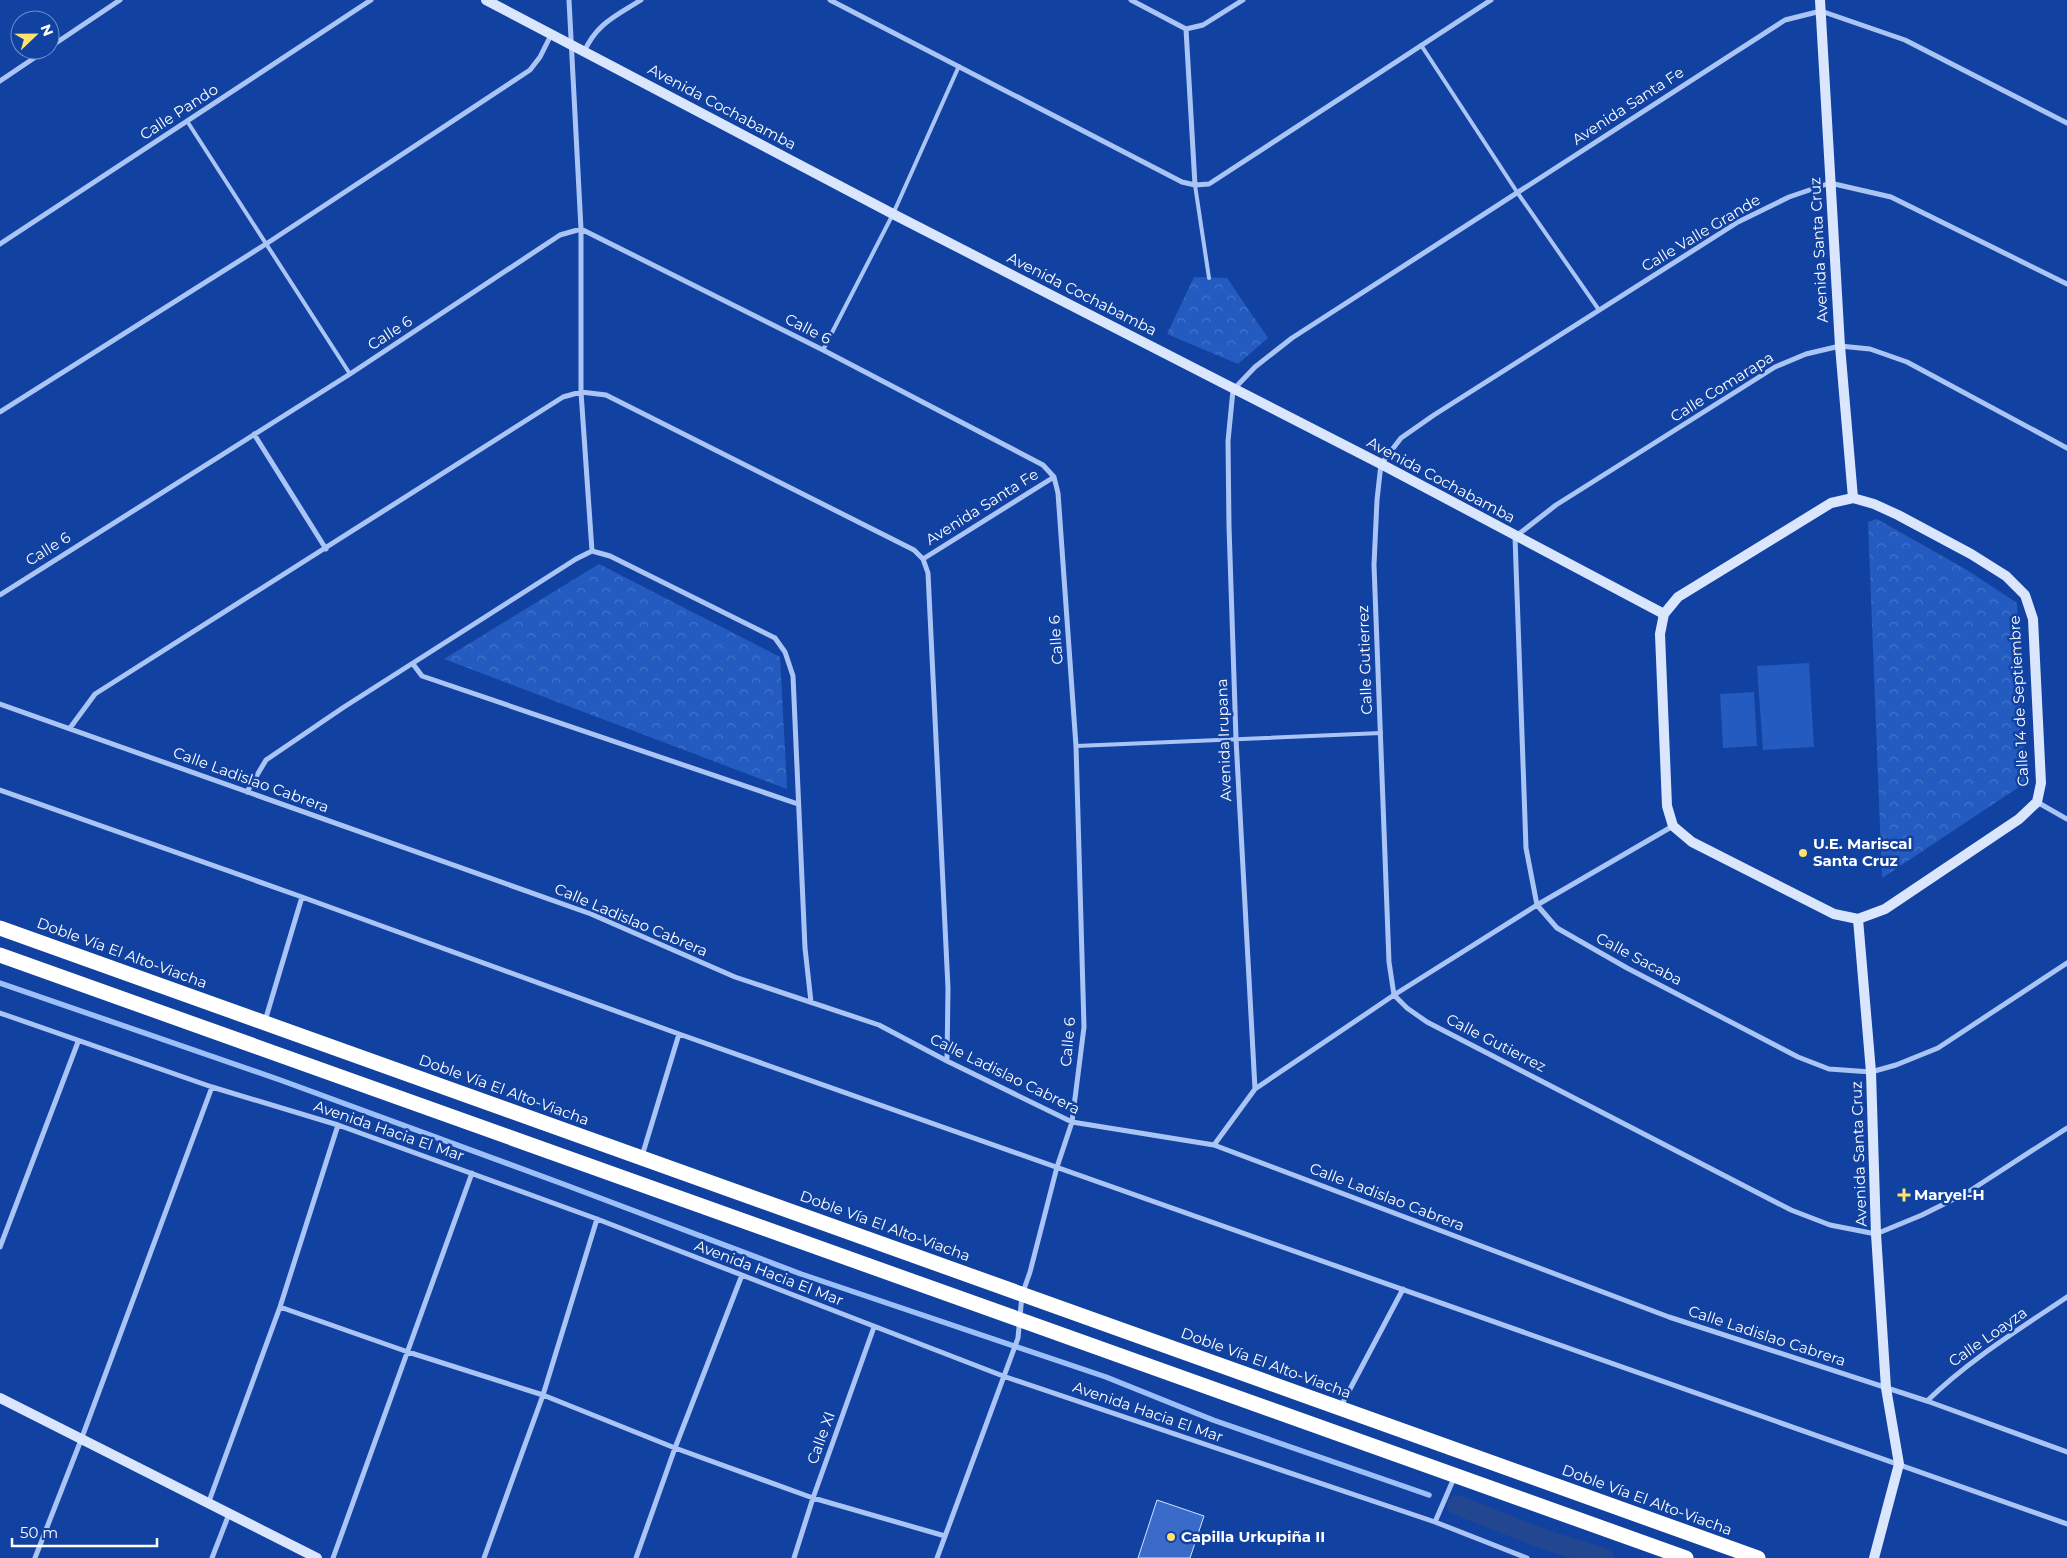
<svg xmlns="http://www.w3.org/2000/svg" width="2067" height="1558" viewBox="0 0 2067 1558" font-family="Montserrat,sans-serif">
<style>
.green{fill:#235bc0}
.forest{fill:url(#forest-crowns)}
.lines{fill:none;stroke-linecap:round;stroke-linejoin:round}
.stream{stroke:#9cbef9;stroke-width:5.5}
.canal{stroke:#22468f;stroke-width:20}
.building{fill:#3a6bc8;stroke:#d3e2fe}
.lane{stroke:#aac5f5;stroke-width:4}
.street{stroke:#aac5f5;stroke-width:5}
.secondary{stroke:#dae6fe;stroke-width:10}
.highway{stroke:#fff;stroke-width:15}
.poi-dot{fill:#ffe36e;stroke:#1142a1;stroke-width:2}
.labels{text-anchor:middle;stroke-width:5;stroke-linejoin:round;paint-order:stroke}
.street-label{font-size:15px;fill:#fff;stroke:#1142a1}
.poi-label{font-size:15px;font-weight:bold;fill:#fff;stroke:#1142a1;text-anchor:start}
</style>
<defs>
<pattern id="forest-crowns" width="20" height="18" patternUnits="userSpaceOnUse" patternTransform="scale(1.25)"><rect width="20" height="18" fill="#235bc0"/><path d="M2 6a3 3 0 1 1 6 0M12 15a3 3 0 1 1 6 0" fill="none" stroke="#4474c9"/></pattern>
</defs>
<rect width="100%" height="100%" fill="#1142a1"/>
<path class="green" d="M1809,663l5,84 -51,3 -6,-84z
M1754,692l3,54 -34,2 -3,-54z"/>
<path class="forest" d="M1194,277l33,1 41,60 -30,26 -71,-30z
M1877,519l90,51 50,33 8,180 -143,95 -14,-356z
M599,564l181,93 7,132 -343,-130z"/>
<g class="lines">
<path class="stream" d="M0,983l283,98 280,103 238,90 305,103 107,43 216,75"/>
<path class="canal" d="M1457,1505l86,34 61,19"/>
</g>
<path class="building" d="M1157,1500l47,16 -14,42h-52z"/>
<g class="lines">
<path class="lane" d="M1421,45l96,147 82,118
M187,121l163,253
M1195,185l14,93
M823,350l70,-136 66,-148
M1076,746l305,-13"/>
<path class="street" d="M569,0l12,229v163l11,159
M830,0l352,182 13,3 14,-1 282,-184
M1131,0l55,29 17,-4 40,-25
M1186,29l9,156
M50,47l70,-47
M584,52c13,-29 32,-36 57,-52
M0,81l46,-31
M0,244l371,-244
M2067,284l-176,-87 -61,-14 -41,14 -51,25 -304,193 -33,23 -20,26 -4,36 -3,65 15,397 5,33 13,13 20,14 364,188 39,15 46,9 46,-19 46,-23 99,-64
M0,412l266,-168 264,-174 10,-13 11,-22
M254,434l72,115
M2067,448l-160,-86 -37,-13 -30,-3 -34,8 -31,13 -219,138 -41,32 11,311 11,57 20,23 70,40 171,89 31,12 42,3 25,-7 42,-17 129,-85
M923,559l131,-82
M0,595l350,-221 210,-139 21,-6 242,121 220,115 11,12 4,16 18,253 8,281 -12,95 -15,45 -27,105 -8,23 -4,43 -81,220
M413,664l9,12 376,128
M0,704l591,210 144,63 144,48 68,36 125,61 142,23 455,172 258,84 140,51
M70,728l25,-34 468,-297 18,-5 25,3 308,155 9,9 5,14 20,415 -1,73
M0,790l302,107 377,137 1388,490
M247,792l19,-32 78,-53 232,-148 16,-8 18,5 165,82 10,14 8,24 12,272 6,54
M2037,802l30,17
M0,1013l212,74 126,38 259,94 406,157 432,146 92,36
M265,1021l37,-124
M1255,1089l-19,-350 -7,-213 -1,-85 5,-51 22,-23 37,-29 493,-318 36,-9 84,29 162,83
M1214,1145l41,-56 139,-94 143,-90 136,-79
M642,1156l37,-122
M0,1247l78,-205
M280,1307l128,45 135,43 132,53 138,50 132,38
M1927,1401c42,-41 91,-71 140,-104
M1341,1406l62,-117
M208,1504l72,-197 58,-182
M1435,1522l19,-44
M35,1558l46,-118 131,-353
M212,1558l17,-44
M333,1558l139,-385
M484,1558l59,-163 54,-176
M636,1558l39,-110 67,-173
M794,1558l19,-60 61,-171"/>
<path class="secondary" d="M486,0l407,214 488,250 283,150
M1820,0l20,346 13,152
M1853,498l21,6 24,11 73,39 35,22 19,19 8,24 8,164 -4,19 -18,17 -134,90 -27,10 -24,-5 -142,-72 -19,-16 -6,-20 -7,-172 4,-20 14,-17 153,-94z
M1858,919l13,153 5,162 10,154 13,76 -25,94
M0,1398l317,160"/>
<path class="highway" d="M0,928l1758,630
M0,955l1686,603"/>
</g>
<g class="poi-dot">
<circle cx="1803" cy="853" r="5"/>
<path d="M1901.5 1187.5h5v5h5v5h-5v5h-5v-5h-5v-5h5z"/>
<circle cx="1171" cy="1537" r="5"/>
</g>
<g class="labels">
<g class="street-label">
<text transform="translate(1628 106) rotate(-33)" y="5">Avenida Santa Fe</text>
<text transform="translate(722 107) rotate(28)" y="5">Avenida Cochabamba</text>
<text transform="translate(179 112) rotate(-33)" y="5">Calle Pando</text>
<text transform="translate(1701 233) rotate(-31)" y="5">Calle Valle Grande</text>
<text transform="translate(1819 250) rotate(-93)" y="5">Avenida Santa Cruz</text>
<text transform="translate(1082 294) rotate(27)" y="5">Avenida Cochabamba</text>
<text transform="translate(808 329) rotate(27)" y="5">Calle 6</text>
<text transform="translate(390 333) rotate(-33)" y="5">Calle 6</text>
<text transform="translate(1722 387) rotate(-32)" y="5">Calle Comarapa</text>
<text transform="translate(1441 480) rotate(28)" y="5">Avenida Cochabamba</text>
<text transform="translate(982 507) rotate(-32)" y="5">Avenida Santa Fe</text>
<text transform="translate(48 549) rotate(-32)" y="5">Calle 6</text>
<text transform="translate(1056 640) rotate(-94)" y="5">Calle 6</text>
<text transform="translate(1365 660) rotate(-92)" y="5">Calle Gutierrez</text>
<text transform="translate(2019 701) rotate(-93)" y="5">Calle 14 de Septiembre</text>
<text transform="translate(1224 740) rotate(-92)" y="5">Avenida Irupana</text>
<text transform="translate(251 780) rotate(20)" y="5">Calle Ladislao Cabrera</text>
<text transform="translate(631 920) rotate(23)" y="5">Calle Ladislao Cabrera</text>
<text transform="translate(122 953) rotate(20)" y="5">Doble Vía El Alto-Viacha</text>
<text transform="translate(1639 959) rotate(28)" y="5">Calle Sacaba</text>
<text transform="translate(1068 1042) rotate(-85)" y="5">Calle 6</text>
<text transform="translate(1496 1043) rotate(27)" y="5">Calle Gutierrez</text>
<text transform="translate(1005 1074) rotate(26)" y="5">Calle Ladislao Cabrera</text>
<text transform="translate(504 1090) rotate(20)" y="5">Doble Vía El Alto-Viacha</text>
<text transform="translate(389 1131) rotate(19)" y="5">Avenida Hacia El Mar</text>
<text transform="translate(1859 1154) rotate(-92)" y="5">Avenida Santa Cruz</text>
<text transform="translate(1387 1197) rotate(21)" y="5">Calle Ladislao Cabrera</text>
<text transform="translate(885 1226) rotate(20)" y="5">Doble Vía El Alto-Viacha</text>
<text transform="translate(769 1273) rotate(21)" y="5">Avenida Hacia El Mar</text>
<text transform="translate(1767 1336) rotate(18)" y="5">Calle Ladislao Cabrera</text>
<text transform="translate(1988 1337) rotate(-35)" y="5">Calle Loayza</text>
<text transform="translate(1266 1363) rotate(20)" y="5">Doble Vía El Alto-Viacha</text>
<text transform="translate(1148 1412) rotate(19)" y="5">Avenida Hacia El Mar</text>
<text transform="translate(821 1438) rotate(-70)" y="5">Calle XI</text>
<text transform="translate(1647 1500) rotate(20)" y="5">Doble Vía El Alto-Viacha</text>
</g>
<g class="poi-label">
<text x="1813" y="849">U.E. Mariscal<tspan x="1813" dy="17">Santa Cruz</tspan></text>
<text x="1914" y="1200">Maryel-H</text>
<text x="1181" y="1542">Capilla Urkupiña II</text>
</g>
</g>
<g transform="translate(35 35) rotate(68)"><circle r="24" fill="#1142a1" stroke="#708ec7"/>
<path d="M0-4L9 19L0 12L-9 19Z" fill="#ffe36e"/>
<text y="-8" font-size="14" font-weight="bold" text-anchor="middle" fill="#ffffff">N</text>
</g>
<path d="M12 1538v8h145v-8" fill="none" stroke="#ffffff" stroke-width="2.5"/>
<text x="20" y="1538" font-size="15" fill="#ffffff" stroke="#1142a1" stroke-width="4" paint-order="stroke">50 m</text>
</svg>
